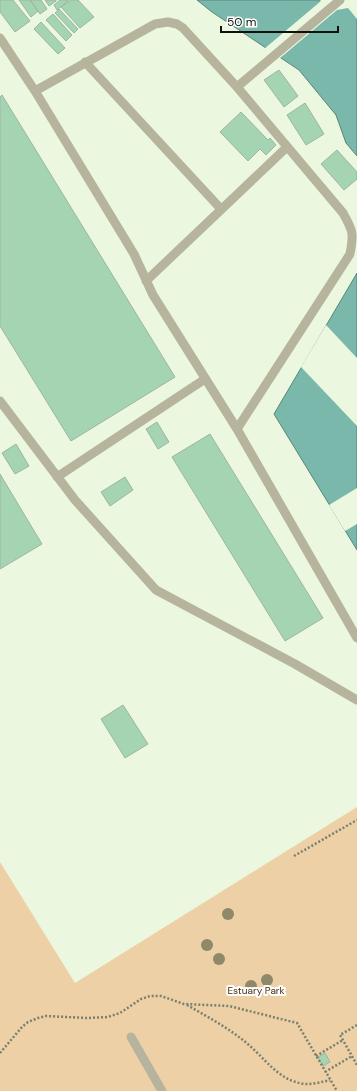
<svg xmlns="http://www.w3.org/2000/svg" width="357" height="1091" viewBox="0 0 357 1091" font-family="'DM Sans',sans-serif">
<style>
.green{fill:#eed0a6}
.water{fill:#79b8aa;stroke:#59867a}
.pier{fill:#ebf7de}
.building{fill:#a5d4b3;stroke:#9eb4a4}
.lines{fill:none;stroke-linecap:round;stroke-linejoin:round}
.path{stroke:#798070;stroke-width:2.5;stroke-dasharray:2 2;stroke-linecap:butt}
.lane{stroke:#b7b49e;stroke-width:9}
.tree{fill:#8f8869}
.labels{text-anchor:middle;stroke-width:4;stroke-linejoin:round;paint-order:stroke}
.park-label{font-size:10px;fill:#442e0a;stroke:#fff}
</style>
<rect width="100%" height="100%" fill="#ebf7de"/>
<path class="green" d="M357,807v284h-357v-229l75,121z"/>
<path class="water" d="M197,0h160v156l-11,-13 -10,-28 -37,-45 -87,-58z
M357,273v277l-83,-136z"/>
<path class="pier" d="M320,0h37v19l-9,-11 -11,2 -58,49 -15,-10 57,-48z
M326,325l31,33v68l-56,-59z
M357,488v36l-12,7 -16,-26z"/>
<path class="building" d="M0,0h13l17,21 -15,11 -15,-20z
M19,0h11l8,11 -7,6z
M30,0h11l6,9 -7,5z
M45,0h11v1l-7,5z
M60,0h9l-12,10 -3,-5z
M71,0h7l16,17 -14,11 -19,-21z
M59,9l19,20 -4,4 -19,-20z
M53,14l19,21 -6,6 -20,-21z
M41,22l24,26 -7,6 -24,-25z
M279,70l19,26 -14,11 -20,-27z
M2,95l173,282 -104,64 -71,-115v-229z
M305,103l19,31 -18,11 -19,-30z
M241,112l27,28 2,-2 6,7 -10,10 -6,-6 -12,12 -28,-29z
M337,150l20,22v7l-13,11 -23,-26z
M157,422l12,20 -11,7 -12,-20z
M210,434l113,184 -38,23 -113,-184z
M16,444l13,22 -14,8 -13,-21z
M0,474l42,70 -42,25z
M125,477l8,13 -23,16 -9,-14z
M123,705l25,39 -23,14 -24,-39z
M325,1053l5,9 -7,4 -5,-9z"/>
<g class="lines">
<path class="path" d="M294,856l63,-36
M187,1005c19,11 40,22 57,36 20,15 34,41 62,43 8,0 16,-2 24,-4
M357,1025l-17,10 17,30
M0,1053l22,-26 6,-5 10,-4 8,-2 41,2 21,-1 12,-4 21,-14 9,-3h11l23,8 45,2 68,17 40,68
M316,1056l27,-16
M325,1072l27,-16"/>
<path class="lane" d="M168,22l9,2 6,4 54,59 106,126c10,18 11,20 7,41l-113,175 -84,-134 -19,-41 -99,-163 120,-67z
M0,38l35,53
M85,62l136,147
M237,87l103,-87
M146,281l141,-134
M0,401l75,99 81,90 139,74 62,36
M237,429l120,209
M57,477l148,-98
M131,1037l31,54"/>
</g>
<g class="tree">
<circle cx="228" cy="914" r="6"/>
<circle cx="207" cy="945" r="6"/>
<circle cx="219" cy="959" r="6"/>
<circle cx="267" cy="980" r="6"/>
<circle cx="251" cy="986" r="6"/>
</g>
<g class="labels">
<g class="park-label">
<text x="256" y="994">Estuary Park</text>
</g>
</g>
<path d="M221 26v6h117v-6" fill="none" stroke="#0f120a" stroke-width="2"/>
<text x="227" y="26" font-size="12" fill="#0f120a" stroke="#ffffff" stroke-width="3" paint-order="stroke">50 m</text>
</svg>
